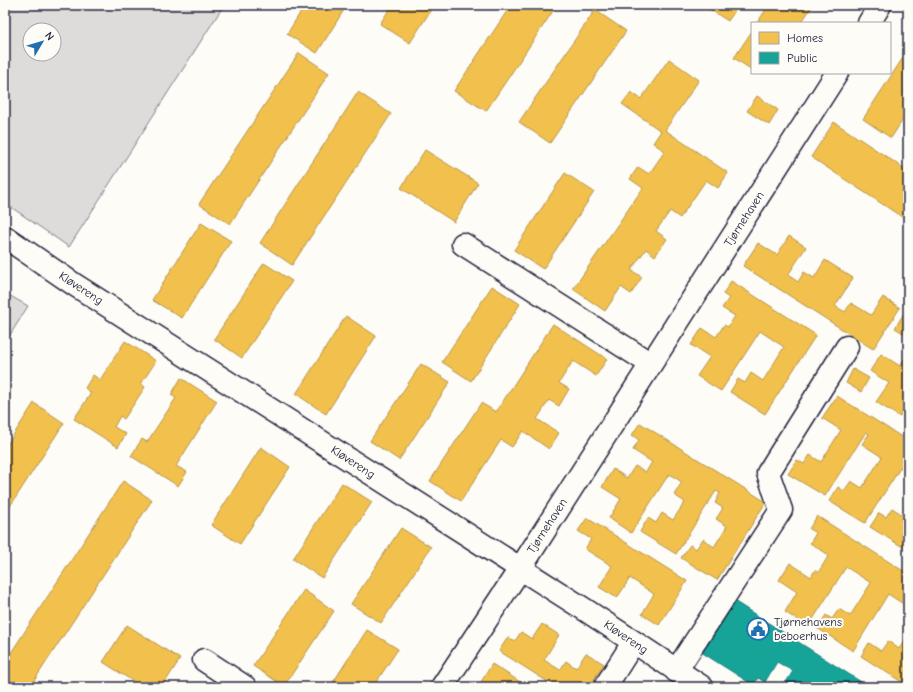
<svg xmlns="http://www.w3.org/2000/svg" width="913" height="692" viewBox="0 0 913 692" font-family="'Comic Neue',sans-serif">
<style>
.green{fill:#dddcdb;stroke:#807f8b;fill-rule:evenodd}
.homes{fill:#f2c14e;stroke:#b49148}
.public{fill:#17a398;stroke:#1a7c7c}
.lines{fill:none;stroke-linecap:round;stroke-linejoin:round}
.minor-casing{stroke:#22223b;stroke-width:25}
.minor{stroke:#fdfcf7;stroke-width:22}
.labels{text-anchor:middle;stroke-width:4;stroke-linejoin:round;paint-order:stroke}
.street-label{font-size:12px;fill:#22223b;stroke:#fdfcf7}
.poi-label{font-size:12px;fill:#22223b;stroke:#fdfcf7;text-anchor:start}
</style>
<rect width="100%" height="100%" fill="#fdfcf7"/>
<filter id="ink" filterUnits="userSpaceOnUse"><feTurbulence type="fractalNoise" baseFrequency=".025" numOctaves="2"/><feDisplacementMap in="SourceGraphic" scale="8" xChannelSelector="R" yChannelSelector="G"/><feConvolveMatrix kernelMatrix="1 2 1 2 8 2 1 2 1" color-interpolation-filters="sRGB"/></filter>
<g filter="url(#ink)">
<path class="green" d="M5,5h219l-155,242 -64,-44zM30,30h24v24h-24z
M5,293l23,13 -23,37z"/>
<path class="homes" d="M305,5h42l-30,48 -30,-19z
M392,5h42l-24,38 -30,-19z
M511,5h46l-71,106 -32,-20z
M703,5h36l-11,16z
M769,5h44l-12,18h-44z
M595,10l31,21 -76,112 -31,-21z
M752,31v39l-18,-12z
M908,50v62l-17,26 -28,-19z
M299,53l30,20 -99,151 -31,-20z
M669,59l30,21 -34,50 63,43 -10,15 -12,-8 -26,38 -10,-7 -14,20 11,8 -12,17 -9,-7 -15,21 11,7 -11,17 -10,-7 -16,24 -32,-22 70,-101 -13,-9 8,-12 11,7 16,-23 -12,-8 8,-12 -39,-27 9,-12 10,7z
M358,92l33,22 -99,151 -32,-22z
M757,96l21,14 -9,15 -22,-14z
M834,122l74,49v50l-97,-64z
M425,150l53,33 -24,39 -53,-34z
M565,173l29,19 -51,77 -29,-19z
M201,223l30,18 -49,77 -30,-18z
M789,236l17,11 -18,28 10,7 6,-10 10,6 11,-18 28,18 -18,28 10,6 6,-9 20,12 12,-18 17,11 -27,41 -130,-83 15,-23 19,12z
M264,263l28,18 -50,77 -28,-19z
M731,281l85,54 -51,79 -35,-22 8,-13 7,4 6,-10 12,8 21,-34 -24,-16 -39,60 -24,-15 13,-19 -19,-12 11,-17 14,9 8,-12 4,2 7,-11 -13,-8 7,-10 -6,-4z
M492,286l28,18 -49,77 -29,-19z
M906,310l2,2v24l-13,-8z
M346,316l30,20 -50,78 -30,-20z
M553,324l54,35 -11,17 -23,-15 -14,22 10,6 -10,17 -10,-6 -12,19 22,14 -10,16 -26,-18 -11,16 -11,-7 -40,61 -31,-20 51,-78 15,9z
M125,341l31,20 -15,23 4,3 -21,32 -4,-3 -6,11 12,7 -8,13 -44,-28 17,-26 -6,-5 8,-13 7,5z
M908,353v51l-8,13 -24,-15 13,-19 -19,-12 11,-17 19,12z
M421,364l29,18 -51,78 -29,-19z
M853,369l16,9 -8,14 -15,-9z
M181,378l36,23 -41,65 11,6 -9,14 -47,-30 11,-17 5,3 29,-44 -5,-3z
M837,396l71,45v19l-2,-1 -41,64 -36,-22 9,-14 6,4 7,-10 11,7 20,-31 -20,-13 7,-10 -3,-2 -41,64 -37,-22 9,-14 7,4 6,-9 11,7 20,-32 -19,-12z
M34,403l30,20 -59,91v-66z
M640,423l126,79 -49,78 -36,-22 9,-13 6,4 7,-10 11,8 13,-21 -11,-7 7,-11 -8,-5 5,-10 -4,-2 -40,63 -36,-22 8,-14 8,5 6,-10 11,7 12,-18 -11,-7 8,-13 -13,-8 -38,59 -22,-15 12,-19 -19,-12 11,-18 14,9 8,-12 11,6 6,-10 -19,-12 6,-10 -7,-5z
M261,447l29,20 -50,77 -29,-19z
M123,481l29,19 -122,187h-25v-25z
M342,483l30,19 -50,76 -29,-19z
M908,507v40l-2,2 -36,-22 9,-14 7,4 6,-9 11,7z
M817,516l91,58v33l-20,-13 -35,57 -36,-23 9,-13 6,4 7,-10 11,7 21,-33 -25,-16 -38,60 -23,-15 12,-20 -18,-12 11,-17 21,14 4,-7 3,3 11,-18 -19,-12 6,-10 -7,-4z
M587,518l100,63 -28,44 -17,-11 12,-20 -24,-16 -13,20 -18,-11 13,-21 -27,-17 6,-10 -13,-8z
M401,528l30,19 -50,76 -30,-19z
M304,590l30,21 -50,75 -31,-20z
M542,624l17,11 -15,25 16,10 6,-9 10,7 10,-15 18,11 -15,23h-33l-57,-36 9,-14 7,4 6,-9 11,7z
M127,625l53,34 -18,28h-20l-39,-25z
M367,630l31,19 -25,38h-43z
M908,635v51l-47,-30 8,-13 12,8 7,-10 11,8z
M492,664l36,23h-50z"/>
<path class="public" d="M734,601l135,86h-86l10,-16 -16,-9 -12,20 -7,-4 -5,7 -52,-33z"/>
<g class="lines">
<g class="minor-casing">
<path id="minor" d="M869,23l11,-18
M5,237l70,48 509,324 118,78
M463,244l188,120
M204,660l41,27
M676,671l105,-161 -13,-37 79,-126
M442,687l78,-118 317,-496
M605,687l28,-44"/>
</g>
<use href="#minor" class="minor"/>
</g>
</g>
<defs>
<g id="civic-ring" transform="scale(1.15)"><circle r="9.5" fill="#fdfcf7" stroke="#1f6fb2" stroke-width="1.5"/><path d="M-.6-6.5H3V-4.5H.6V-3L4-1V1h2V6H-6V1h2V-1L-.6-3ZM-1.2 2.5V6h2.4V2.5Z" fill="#1f6fb2"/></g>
</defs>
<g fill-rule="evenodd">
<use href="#civic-ring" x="758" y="629"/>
</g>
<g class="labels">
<g class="street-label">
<text transform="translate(744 219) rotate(-57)" y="4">Tjørnehaven</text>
<text transform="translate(81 288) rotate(33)" y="4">Kløvereng</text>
<text transform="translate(353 462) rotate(33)" y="4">Kløvereng</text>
<text transform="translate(547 526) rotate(-57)" y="4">Tjørnehaven</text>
<text transform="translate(626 637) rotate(34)" y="4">Kløvereng</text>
</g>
<g class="poi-label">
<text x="774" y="626">Tjørnehavens<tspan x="774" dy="14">beboerhus</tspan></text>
</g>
</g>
<rect width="913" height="692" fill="none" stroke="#fdfcf7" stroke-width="20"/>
<rect x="10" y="10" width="893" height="672" fill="none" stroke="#22223b" stroke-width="1.5" filter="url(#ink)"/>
<rect x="751" y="22" width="140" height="52" fill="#fdfcf7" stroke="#a5a5ac"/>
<rect x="759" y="32" width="20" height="12" fill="#f2c14e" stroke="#a5a5ac"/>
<text x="787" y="42" font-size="12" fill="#22223b">Homes</text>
<rect x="759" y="52" width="20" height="12" fill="#17a398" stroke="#a5a5ac"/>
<text x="787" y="62" font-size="12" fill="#22223b">Public</text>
<g transform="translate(42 42) rotate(52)"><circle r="19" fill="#fdfcf7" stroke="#a5a5ac"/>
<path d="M0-3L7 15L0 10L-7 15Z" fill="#1f6fb2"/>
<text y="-6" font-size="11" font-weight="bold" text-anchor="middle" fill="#22223b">N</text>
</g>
</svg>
